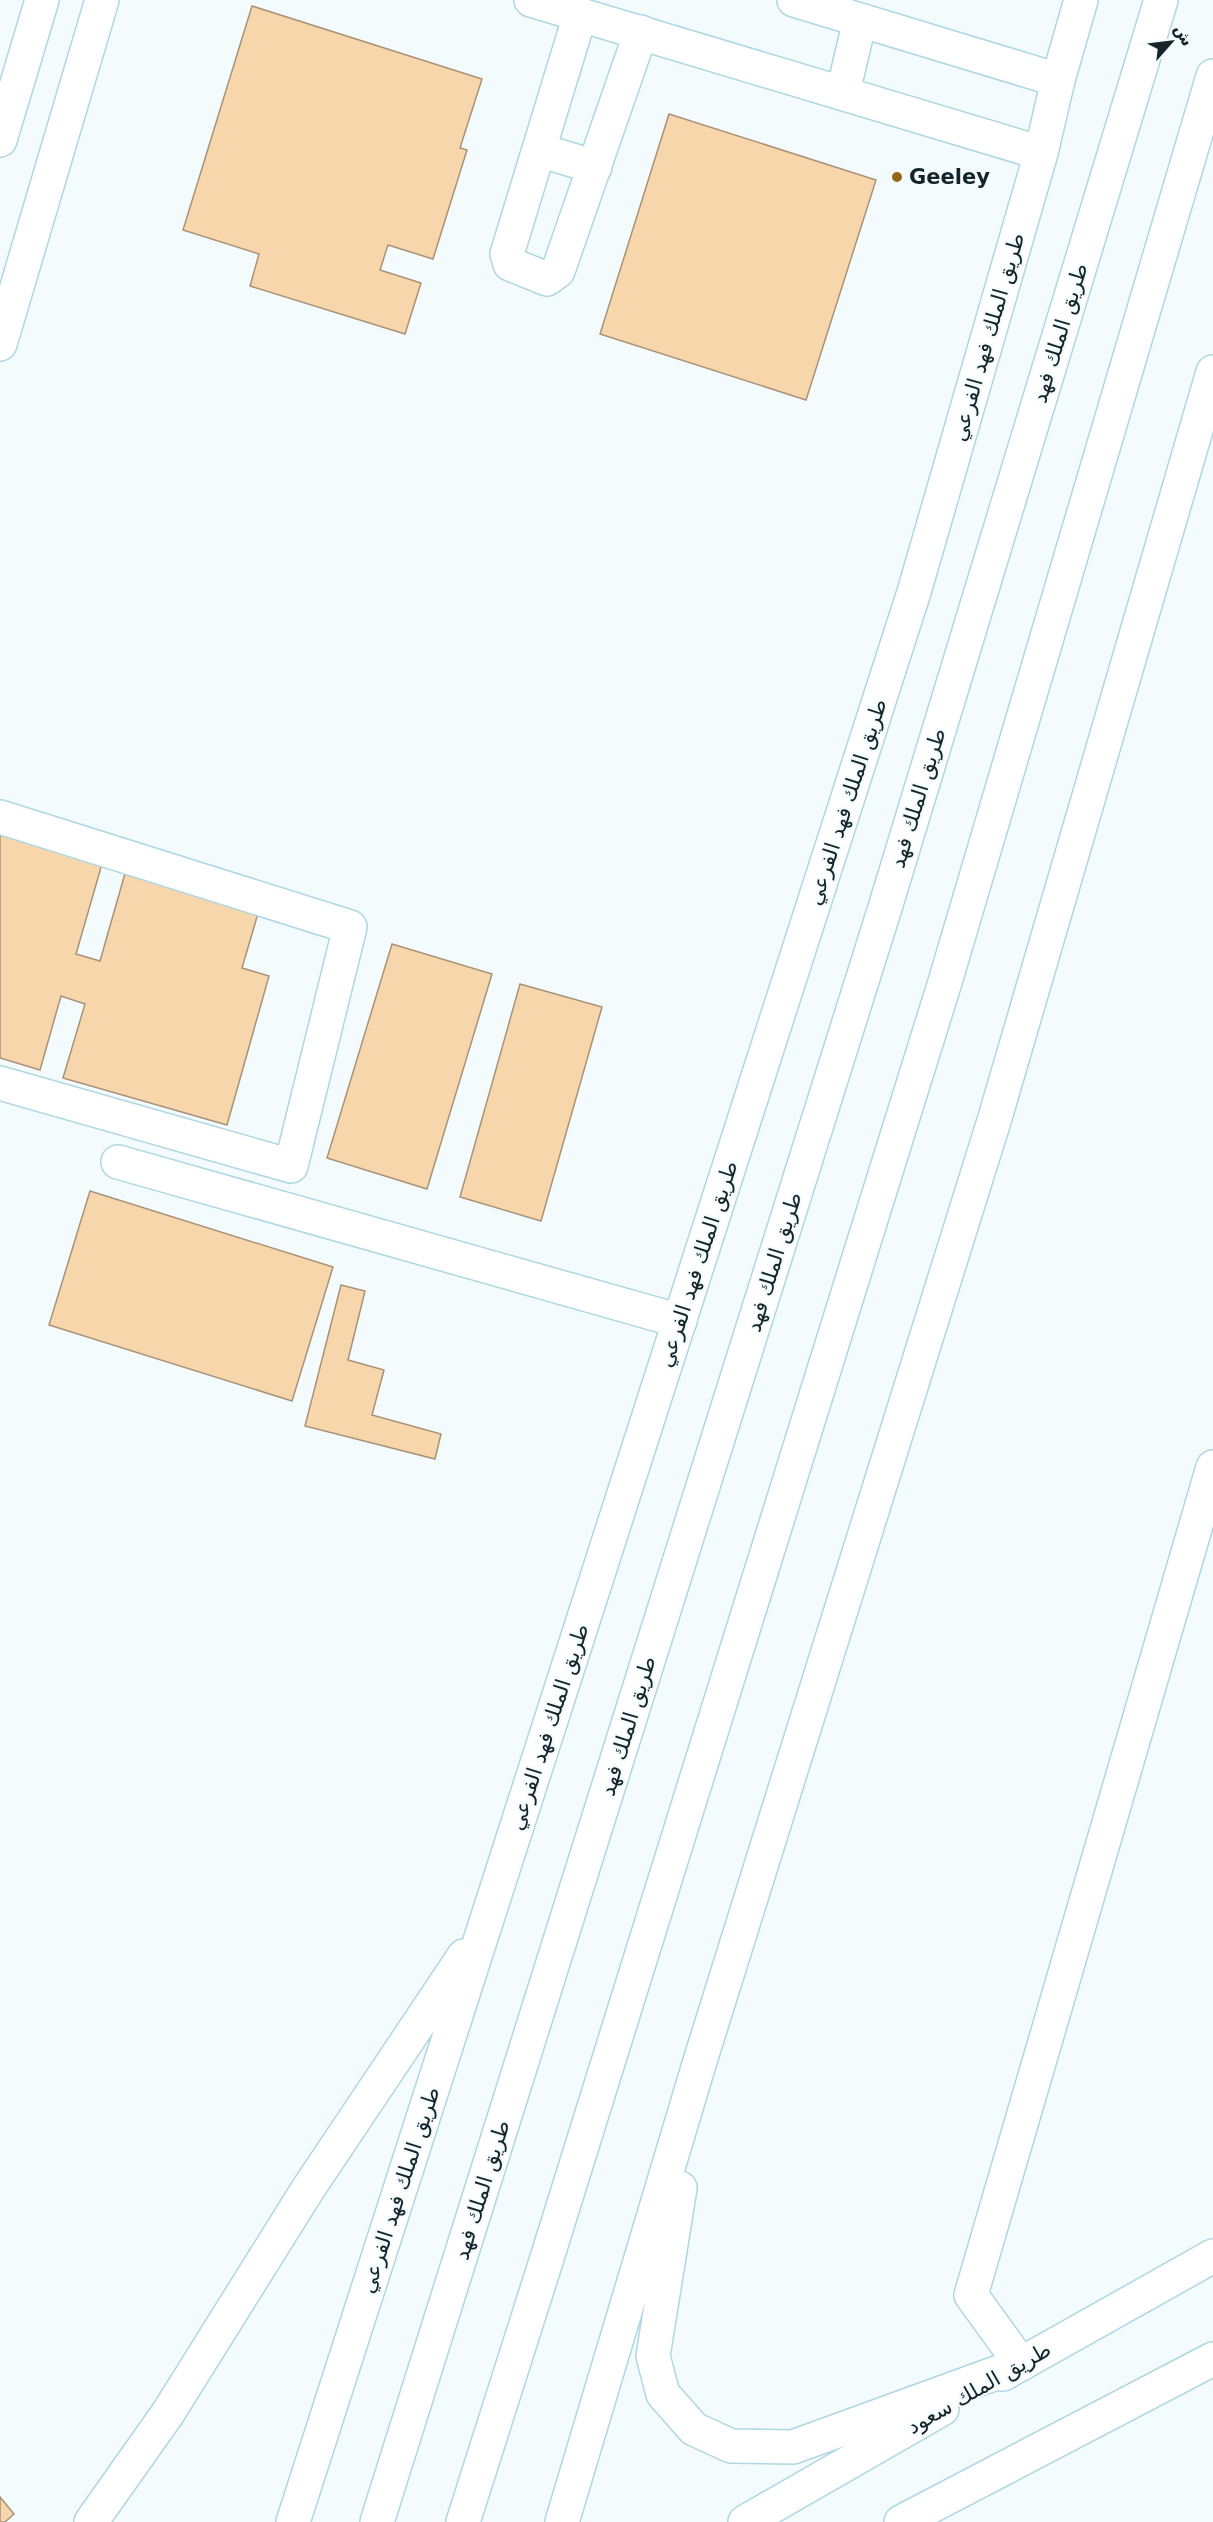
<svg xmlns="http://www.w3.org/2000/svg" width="1213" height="2522" viewBox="0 0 1213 2522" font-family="'DejaVu Sans','Noto Naskh Arabic',sans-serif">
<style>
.building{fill:#f7d6ac;stroke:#a99378;stroke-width:1.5}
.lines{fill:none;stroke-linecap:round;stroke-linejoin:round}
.minor-casing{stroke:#aed7e3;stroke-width:36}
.major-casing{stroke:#aed7e3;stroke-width:36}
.highway-casing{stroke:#aed7e3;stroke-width:36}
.minor{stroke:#fff;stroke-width:33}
.major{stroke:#fff;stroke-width:33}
.highway{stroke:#fff;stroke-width:33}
.poi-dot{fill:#976518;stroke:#f3fbfd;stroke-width:2}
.labels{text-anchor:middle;stroke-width:4.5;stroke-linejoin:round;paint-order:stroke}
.poi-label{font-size:21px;font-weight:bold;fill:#142429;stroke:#f3fbfd;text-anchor:start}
.street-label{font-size:21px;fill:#142429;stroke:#f3fbfd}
</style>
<rect width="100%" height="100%" fill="#f3fbfd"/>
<path class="building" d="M252,6l230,73 -22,69 7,2 -34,109 -45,-14 -8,25 41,13 -16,51 -155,-48 9,-32 -76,-24z
M669,114l207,66 -70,220 -206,-66z
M0,834l102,30 -26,90 24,7 26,-91 133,40 -17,58 27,8 -42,149 -164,-47 22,-74 -24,-8 -21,74 -40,-12z
M392,944l100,30 -65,215 -100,-31z
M520,984l82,23 -61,214 -81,-24z
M90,1191l243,76 -41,134 -243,-76z
M341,1285l24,6 -17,69 36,10 -12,45 69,19 -6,25 -130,-33z
M0,2497l14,17 -9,8h-5z"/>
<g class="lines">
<g class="minor-casing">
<path id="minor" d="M531,0l510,153
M794,0l264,80
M580,15l-73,239 3,10 37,15 11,-8 83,-239
M843,92l17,-72
M0,140l42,-140
M539,150l56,17
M0,344l102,-344
M0,817l350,110 -59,239 -291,-83
M118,1162l562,159
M1021,2364l-50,-69 242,-828"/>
</g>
<g class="major-casing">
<path id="major" d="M680,2188l-27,168 10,38 31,35 37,17 62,1 228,-83
M1003,2374l210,-118
M91,2522l77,-109 140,-224 156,-233
M293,2522l621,-1930 127,-439 17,-73 23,-80
M562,2522l138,-461 294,-940 219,-749
M745,2522l197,-113
M901,2522l312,-163"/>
</g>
<g class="highway-casing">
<path id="highway" d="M377,2522l507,-1611 277,-911
M463,2522l84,-264 398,-1276 268,-906"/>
</g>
<use href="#minor" class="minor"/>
<use href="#major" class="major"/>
<use href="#highway" class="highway"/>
</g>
<circle class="poi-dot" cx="897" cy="177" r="6"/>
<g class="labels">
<g class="poi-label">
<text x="909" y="184">Geeley</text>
</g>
<g class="street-label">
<text transform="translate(1060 333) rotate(-73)" y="7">طريق الملك فهد</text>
<text transform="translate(988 337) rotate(-74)" y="7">طريق الملك فهد الفرعي</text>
<text transform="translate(918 798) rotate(-73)" y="7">طريق الملك فهد</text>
<text transform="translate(847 802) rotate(-72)" y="7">طريق الملك فهد الفرعي</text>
<text transform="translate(774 1262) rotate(-73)" y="7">طريق الملك فهد</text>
<text transform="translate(698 1264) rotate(-72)" y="7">طريق الملك فهد الفرعي</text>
<text transform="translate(628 1726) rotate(-73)" y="7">طريق الملك فهد</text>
<text transform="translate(549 1727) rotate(-72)" y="7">طريق الملك فهد الفرعي</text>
<text transform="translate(400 2190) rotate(-72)" y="7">طريق الملك فهد الفرعي</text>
<text transform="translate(482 2190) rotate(-73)" y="7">طريق الملك فهد</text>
<text transform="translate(979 2388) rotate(-30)" y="7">طريق الملك سعود</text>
</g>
</g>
<g transform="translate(1171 42) rotate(62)" stroke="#f3fbfd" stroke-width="4.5" paint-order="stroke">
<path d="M0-4.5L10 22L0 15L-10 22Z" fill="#142429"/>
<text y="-9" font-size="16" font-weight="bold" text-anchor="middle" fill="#142429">ش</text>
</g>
</svg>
